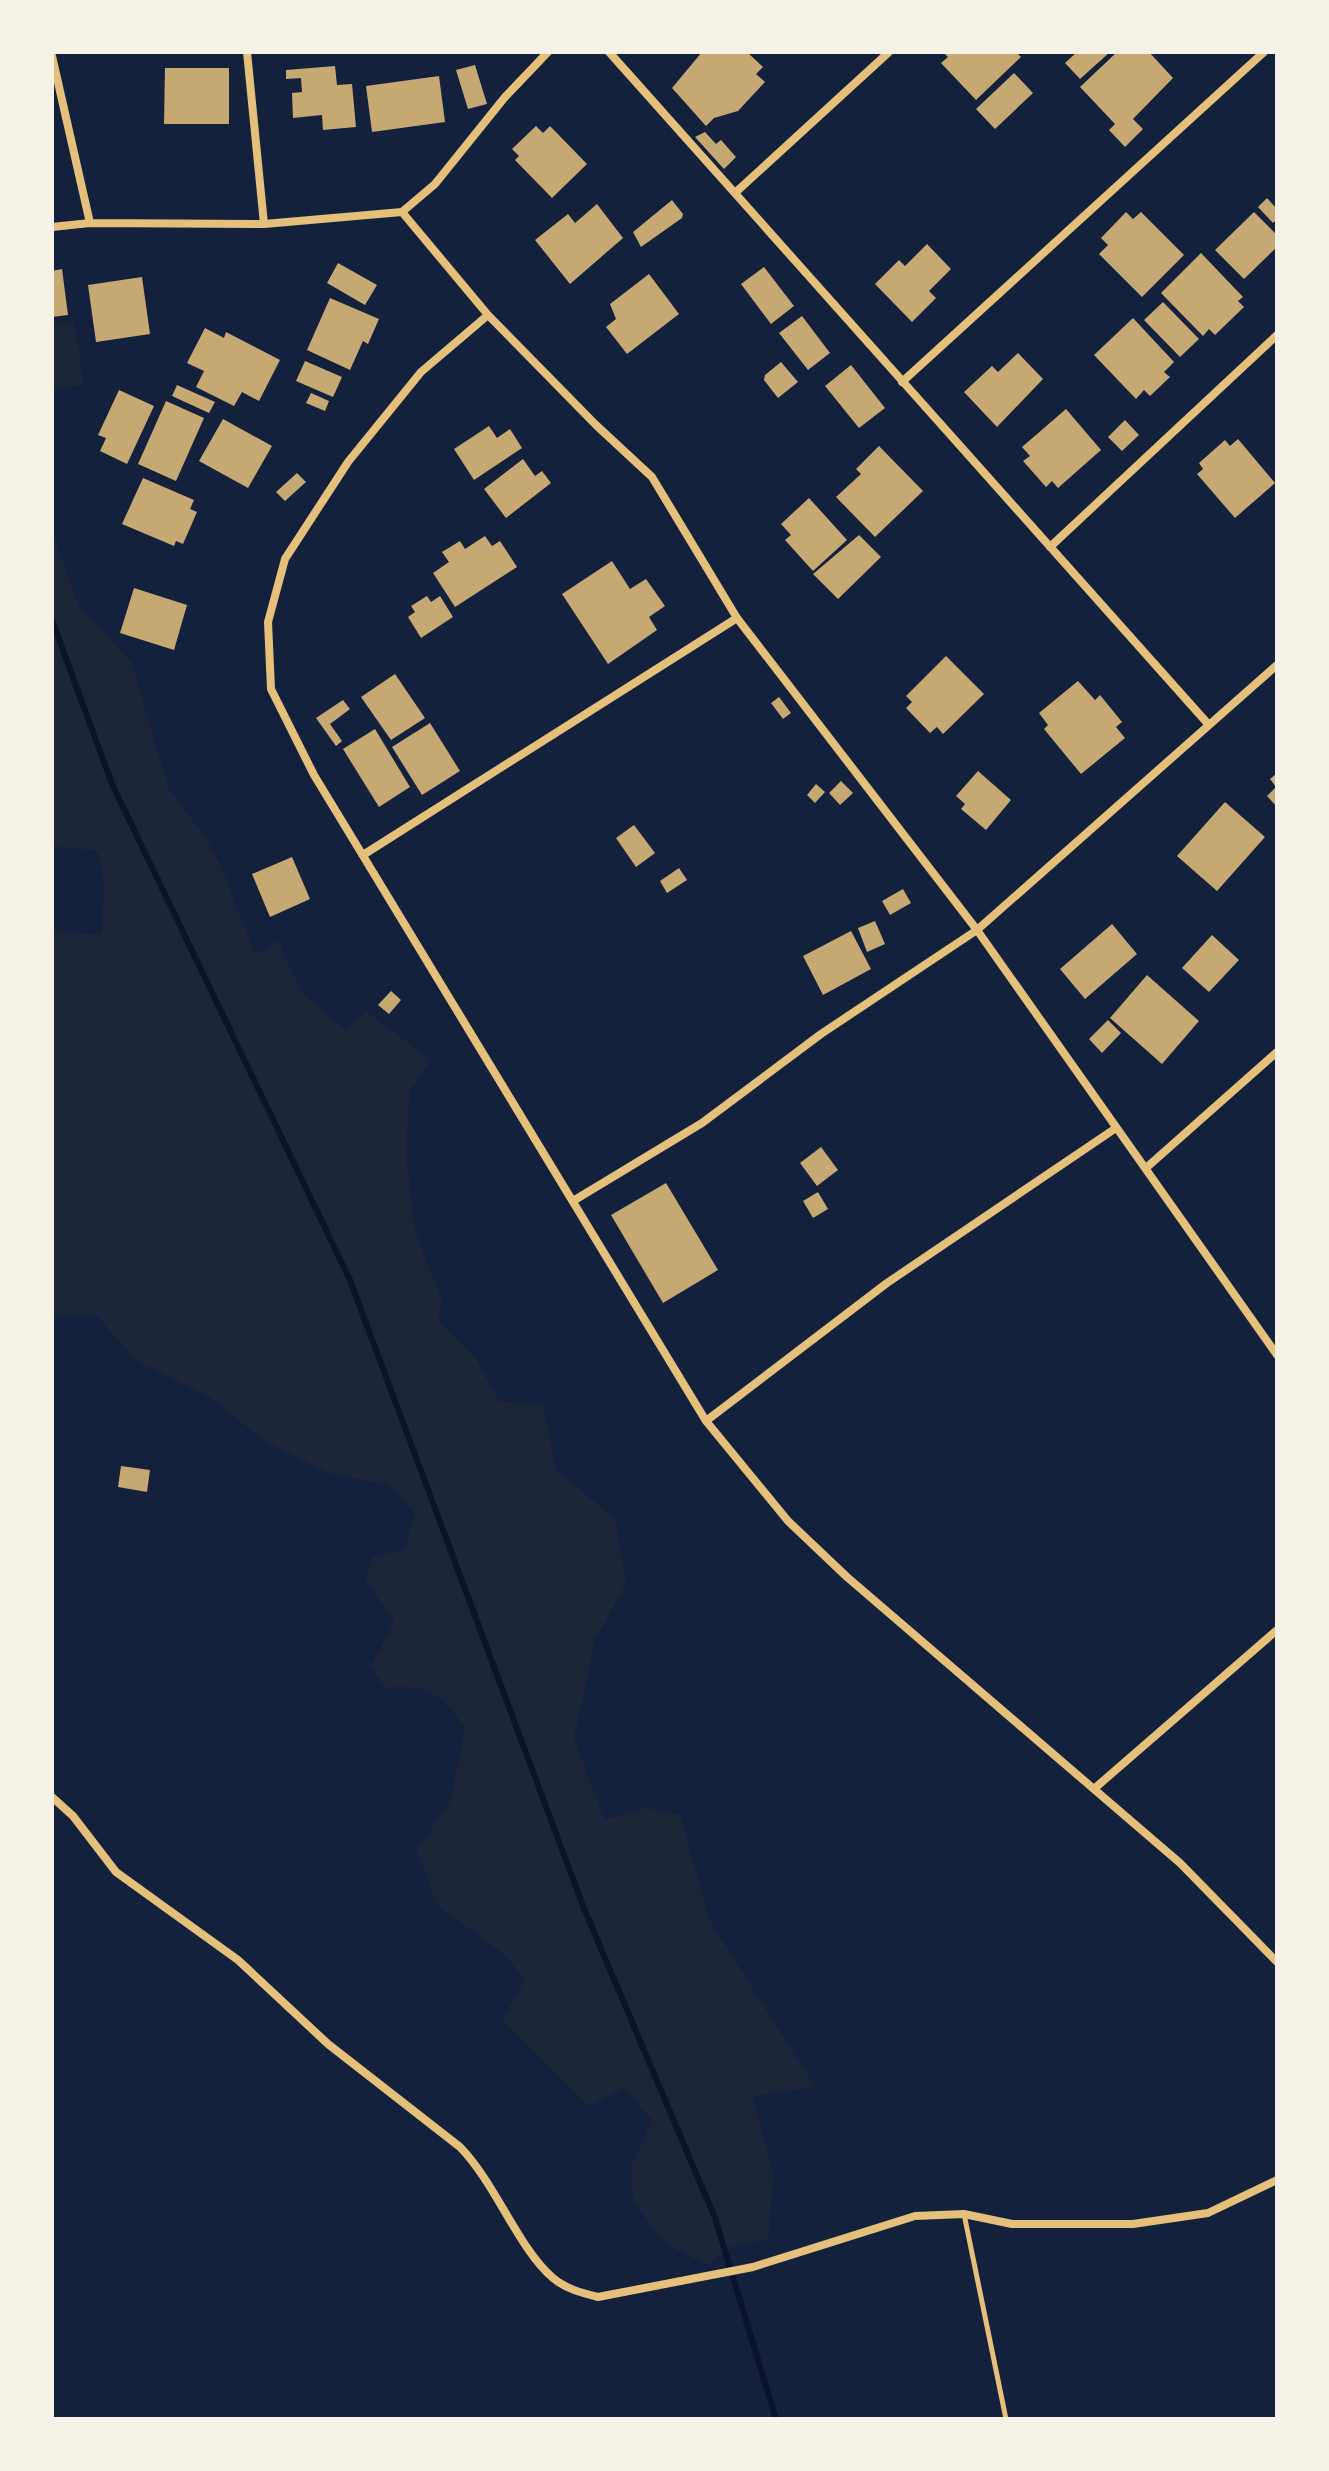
<svg xmlns="http://www.w3.org/2000/svg" width="1329" height="2471" viewBox="0 0 1329 2471" font-family="Arial,sans-serif">
<style>
.green{fill:#1d2539}
.lines{fill:none;stroke-linecap:round;stroke-linejoin:round}
.stream{stroke:#0b132b;stroke-width:6}
.building{fill:#c6a872}
.service{stroke:#e5c07b;stroke-width:5}
.minor{stroke:#e5c07b;stroke-width:8}
</style>
<rect width="100%" height="100%" fill="#14213d"/>
<path class="green" d="M74,322l10,63 -32,6v-65z
M52,531l27,76 52,54 38,128 38,51 15,28 33,87 23,-14 24,52 44,38 20,-20 65,49 -21,30 -4,63 9,78 27,69 -5,19 39,40 23,43 44,2 13,66 59,49 11,64 -31,58 -21,97 30,82 42,-12 34,7 30,106 105,166 -63,9 22,79 -6,64 -37,7 -24,19 -44,-22 -30,-44 -2,-32 21,-47 -28,-32 -35,18 -87,-87 23,-39 -20,-25 -68,-50 -20,-55 34,-50 14,-71c-21,-35 -40,-46 -81,-41l-13,-23 24,-44 -30,-40 8,-24 32,-8 10,-36 -27,-28 -59,-12 -64,-32 -57,-45 -71,-35 -40,-45 -28,-1 -17,4v-387l50,2 2,-49 -6,-34 -46,-5z"/>
<g class="lines">
<path class="stream" d="M52,620l60,164 238,496 233,626 132,312 61,201"/>
</g>
<path class="building" d="M702,52h45l16,15 -7,7 9,8 -27,29 -24,7 -8,8 -34,-38z
M943,52h73l5,5 -45,43 -35,-37 7,-6z
M1077,52h33l-30,27 -15,-16z
M1117,52h32l24,26 -40,41 10,10 -18,18 -16,-17 6,-6 -35,-37z
M475,65l12,39 -19,5 -12,-39z
M335,66l2,19 15,-1 4,43 -33,3 -1,-15 -29,3 -1,-25 10,-1 -1,-14 -15,1v-9z
M165,68h64v56h-65z
M1014,73l19,20 -38,36 -19,-20z
M439,76l6,46 -73,10 -6,-46z
M536,126l7,7 7,-7 37,38 -35,34 -37,-38 4,-4 -7,-7z
M705,132l11,12 5,-4 15,17 -12,12 -29,-32z
M1267,198l10,11v10l-4,4 -15,-16z
M672,200l11,14 -1,4 -41,29 -8,-15z
M597,204l26,34 -53,46 -35,-44 33,-26 7,9z
M1126,212l7,7 8,-7 43,43 -42,42 -43,-43 9,-9 -7,-7z
M1254,212l23,23v12l-33,32 -29,-29z
M927,244l24,25 -22,22 7,7 -24,24 -37,-38 24,-24 6,6z
M1201,253l42,44 -5,4 6,6 -29,28 -6,-6 -6,7 -42,-43z
M338,263l39,22 -12,20 -38,-22z
M764,267l30,39 -23,18 -30,-40z
M62,269l6,46 -16,2v-46z
M649,274l30,40 -52,40 -21,-27 10,-8 -6,-15z
M142,277l8,57 -54,8 -8,-57z
M330,298l49,21 -11,25 -5,-3 -13,29 -43,-20z
M1163,302l36,37 -19,18 -36,-37z
M802,316l28,37 -22,17 -29,-37z
M1133,318l41,44 -10,10 6,5 -20,19 -6,-6 -8,9 -42,-44z
M205,328l19,10 2,-6 54,28 -21,41 -17,-9 -8,14 -38,-19 8,-16 -17,-8z
M1018,353l25,26 -46,48 -33,-35 28,-26 6,6z
M305,361l37,16 -9,20 -37,-16z
M781,362l17,20 -20,16 -14,-18 1,-5z
M851,365l34,43 -26,20 -34,-42z
M177,385l38,17 -6,11 -37,-17z
M119,390l35,16 -27,58 -27,-13 6,-13 -8,-3z
M311,393l18,8 -4,10 -19,-8z
M166,401l38,17 -28,63 -38,-17z
M1066,409l35,41 -43,38 -6,-7 -6,6 -23,-26 7,-5 -8,-9z
M223,419l49,27 -24,42 -49,-27z
M1125,420l14,15 -17,16 -14,-14z
M489,426l8,12 13,-9 12,19 -48,32 -20,-31z
M1238,439l37,44 -40,35 -38,-44 6,-5 -4,-6 26,-23 5,6z
M879,446l44,45 -48,46 -39,-40 25,-23 -5,-5z
M523,459l12,17 7,-5 9,12 -45,35 -22,-29z
M297,473l9,9 -21,19 -9,-9z
M143,478l51,22 -4,9 7,3 -14,32 -7,-3 -2,5 -52,-22z
M809,498l38,42 -34,31 -28,-31 6,-5 -10,-11z
M859,535l22,22 -43,42 -25,-25z
M485,536l7,10 8,-5 17,26 -62,40 -22,-34 16,-11 -7,-10 18,-11 5,8z
M612,561l18,28 16,-10 19,27 -16,11 8,13 -49,34 -46,-70z
M134,588l53,17 -13,45 -54,-17z
M427,596l4,6 9,-6 13,21 -32,21 -13,-21 7,-5 -4,-6z
M946,656l38,38 -41,40 -6,-7 -7,6 -24,-25 6,-6 -6,-6z
M395,674l30,44 -34,22 -30,-43z
M1078,681l17,19 5,-5 22,27 -6,5 9,11 -44,36 -37,-45 4,-4 -9,-12z
M779,697l12,16 -8,6 -12,-16z
M343,700l7,9 -20,15 12,17 -6,5 -20,-28z
M430,723l30,48 -38,24 -30,-48z
M375,729l35,58 -31,20 -36,-58z
M978,771l33,29 -25,30 -25,-21 4,-5 -9,-8z
M1277,773v34l-10,-11 9,-9 -6,-8z
M841,781l12,12 -13,12 -11,-12z
M816,784l9,8 -10,11 -8,-8z
M1225,802l40,35 -48,54 -40,-35z
M634,825l21,28 -19,14 -20,-29z
M292,857l18,42 -40,18 -18,-43z
M679,868l8,12 -20,13 -7,-12z
M903,889l8,14 -21,12 -8,-14z
M875,921l10,23 -18,8 -9,-24z
M1112,924l25,30 -52,45 -25,-30z
M851,931l20,38 -48,26 -20,-39z
M1212,935l27,25 -30,32 -27,-24z
M1147,975l52,46 -37,43 -52,-46z
M391,991l10,9 -12,14 -11,-9z
M1108,1020l13,13 -19,20 -13,-14z
M821,1147l17,23 -21,16 -17,-23z
M666,1183l52,87 -55,33 -52,-88z
M818,1192l10,17 -15,9 -10,-17z
M121,1466l29,4 -3,22 -29,-5z"/>
<g class="lines">
<path class="service" d="M964,2214l42,205"/>
<path class="minor" d="M247,52l17,172
M609,52l600,673
M52,56l38,167
M735,193l154,-141
M402,212l86,103 108,110 56,52 85,141 240,312 300,425
M52,227l38,-4 174,1 138,-12 33,-28 70,-87 43,-45
M488,315l-67,57 -73,90 -63,97 -17,63 3,67 43,86 392,646 82,100 59,56 333,286 97,99
M902,382l362,-330
M1050,547l227,-212
M363,855l374,-237
M1146,1168l131,-116
M573,1201l129,-78 119,-89 156,-104 300,-265
M706,1421l181,-138 229,-155
M1095,1788l182,-158
M52,1797l21,19 43,56 122,88 90,84 132,103c36,37 58,101 93,131 13,11 29,15 45,19l155,-30 162,-51 49,-2 48,10h121l75,-11 69,-33"/>
</g>
<rect width="1329" height="2471" fill="none" stroke="#f6f1e7" stroke-width="108"/>
</svg>
